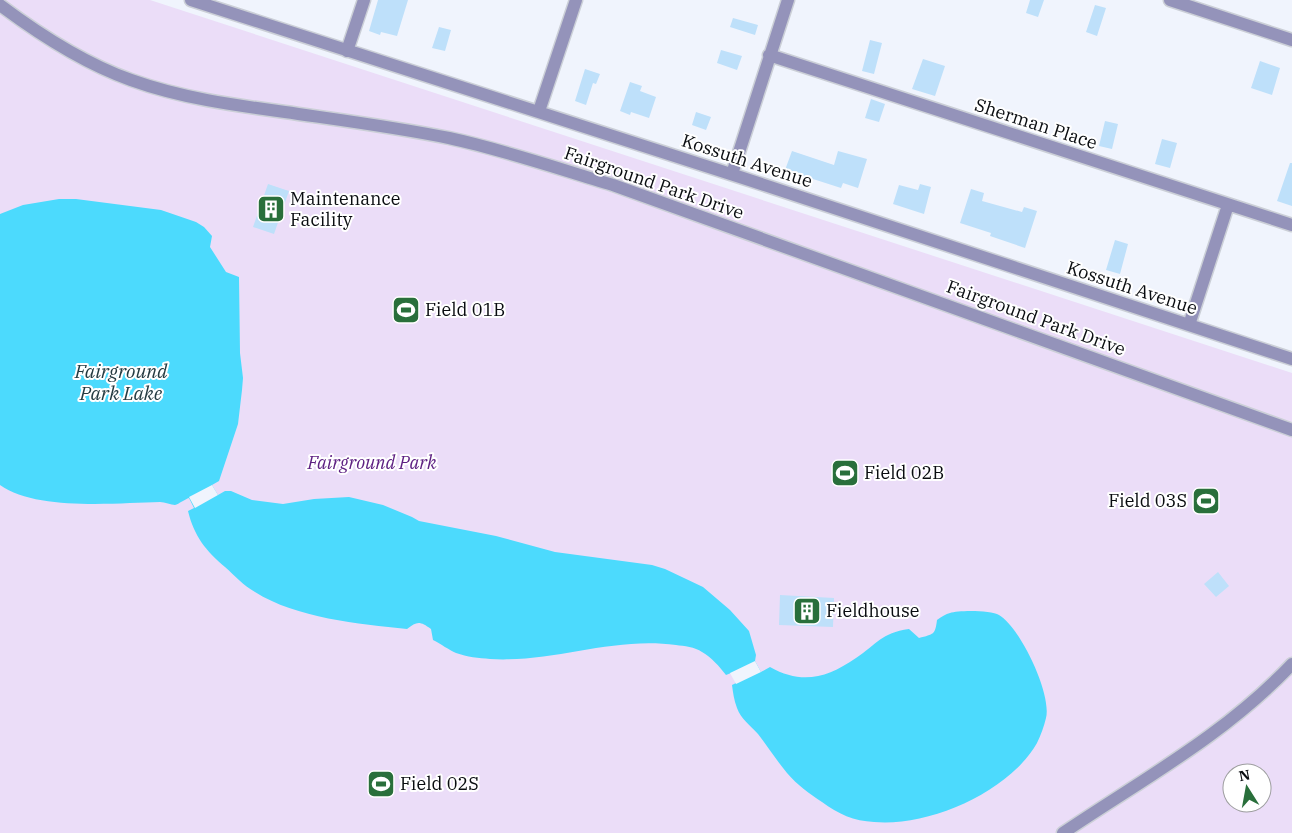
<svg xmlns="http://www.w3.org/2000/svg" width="1292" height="833" viewBox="0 0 1292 833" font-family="'IBM Plex Serif',serif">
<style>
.green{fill:#ebddf8;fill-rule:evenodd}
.water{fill:#4cdafd}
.pier{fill:#f0f4fd}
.building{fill:#bee0fa}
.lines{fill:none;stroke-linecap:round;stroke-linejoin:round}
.minor-casing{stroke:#cbcfd7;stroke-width:15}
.minor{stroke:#9493ba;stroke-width:12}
.labels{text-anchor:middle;stroke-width:4;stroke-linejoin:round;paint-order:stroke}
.street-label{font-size:18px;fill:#090c10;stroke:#fff}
.poi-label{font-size:18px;fill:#090c10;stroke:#fff;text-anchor:start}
.park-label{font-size:18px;font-style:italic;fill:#5d2082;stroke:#fff}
.water-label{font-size:19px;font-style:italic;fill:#243b42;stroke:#fff}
</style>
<rect width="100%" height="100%" fill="#f0f4fd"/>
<path class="green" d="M0,0h150l1142,373v460h-1292zM1232,773h30v30h-30z"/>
<path class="water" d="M59,199h17l85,11 35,12 8,5 8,9 -2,11 16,25 13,5 1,76 3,25 -1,12 -4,34 -19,57 -7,4 6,10 7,-4h6l21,9 31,4 31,-5 35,-2 34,8 29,12 7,4 77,15 59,16 97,13 13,4 38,18 27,23 19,21 7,24 -1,6 6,11 9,-5c32,18 57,11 86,-9 21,-14 25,-25 53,-29l10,9c15,-4 16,-3 18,-18 4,-3 9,-6 13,-7 8,-3 41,-3 49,2 21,12 53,79 47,103 -2,8 -5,17 -9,25 -28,49 -108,84 -163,79 -20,-1 -36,-8 -52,-20 -12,-8 -25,-17 -35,-29 -10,-12 -19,-26 -29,-39 -8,-9 -17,-15 -21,-26 -3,-8 -4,-15 -5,-23l4,-2 -5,-10 -5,2c-7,-9 -14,-17 -24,-23 -7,-5 -18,-6 -26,-7 -63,-9 -123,18 -186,14 -11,-1 -23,-2 -34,-6 -7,-3 -15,-9 -23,-13l-2,-11c-11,-8 -14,-8 -24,0 -48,-5 -111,-11 -152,-37 -12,-7 -20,-16 -30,-25 -19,-16 -31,-31 -37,-56l6,-3 -5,-10c-4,1 -10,6 -14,7 -4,0 -10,-3 -15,-3 -44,1 -124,9 -160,-17v-271l23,-9z"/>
<path class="pier" d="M212,485l6,10 -23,13 -6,-11z
M755,661l6,11 -25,12 -6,-11z"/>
<path class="building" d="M378,0h30l-11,36 -16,-4 -1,3 -11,-4z
M1030,0h14l-6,17 -12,-4z
M1095,5l11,3 -9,28 -11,-4z
M733,18l25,7 -3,10 -25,-8z
M439,27l12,3 -6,21 -13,-3z
M870,40l12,3 -8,31 -12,-3z
M721,50l21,6 -5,14 -20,-7z
M923,59l22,7 -10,30 -23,-7z
M1260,61l20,7 -8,27 -21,-7z
M585,69l15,5 -4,10 -3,-1 -7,22 -11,-4z
M630,82l12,4 -2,5 16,6 -7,21 -18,-6 -1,3 -10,-4z
M871,99l14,5 -6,18 -14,-4z
M696,112l15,5 -5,13 -14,-5z
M1105,121l13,3 -6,25 -13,-3z
M1162,139l15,4 -7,25 -15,-4z
M792,151l42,14 4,-14 29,8 -9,29 -15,-5 -2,5 -56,-18z
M1290,163h2v43l-15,-5z
M268,184l21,7 -15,43 -21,-7z
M920,184l11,3 -7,27 -31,-10 6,-19 19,5z
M971,189l13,4 -2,8 40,11 2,-5 13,4 -12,37 -35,-12 1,-3 -31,-10z
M1115,240l13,4 -8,30 -14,-4z
M1218,572l11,14 -13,11 -12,-13z
M780,595l54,3 -1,29 -54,-2z"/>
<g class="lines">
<g class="minor-casing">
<path id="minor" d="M191,0l552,178 549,181
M1170,0l122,40
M0,5c40,30 83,58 131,75 50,18 102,25 154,32 55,8 110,15 164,26 56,12 110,31 164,47l679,245
M347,51l17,-51
M769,55l523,170
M539,111l37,-111
M732,174l56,-174
M1189,325l39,-120
M1063,833c80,-54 162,-98 229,-169"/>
</g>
<use href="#minor" class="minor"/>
</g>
<defs>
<g id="building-square" transform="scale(1.4375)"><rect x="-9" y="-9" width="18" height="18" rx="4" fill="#296f3b" stroke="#fff"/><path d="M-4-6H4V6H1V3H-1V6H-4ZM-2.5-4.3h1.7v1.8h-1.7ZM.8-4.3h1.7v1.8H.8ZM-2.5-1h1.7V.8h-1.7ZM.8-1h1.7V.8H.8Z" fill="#fff"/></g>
<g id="stadium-square" transform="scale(1.4375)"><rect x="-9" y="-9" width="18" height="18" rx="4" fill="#296f3b" stroke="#fff"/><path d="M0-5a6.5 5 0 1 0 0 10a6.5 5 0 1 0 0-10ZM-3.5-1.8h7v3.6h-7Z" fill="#fff"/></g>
</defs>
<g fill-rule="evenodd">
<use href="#building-square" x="271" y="209"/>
<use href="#stadium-square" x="406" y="310"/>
<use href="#stadium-square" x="845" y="473"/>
<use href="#stadium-square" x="1206" y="501"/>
<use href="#building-square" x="807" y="611"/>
<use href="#stadium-square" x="381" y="784"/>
</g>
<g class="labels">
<g class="street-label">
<text transform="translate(1036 124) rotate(18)" y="6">Sherman Place</text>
<text transform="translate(747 161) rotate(18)" y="6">Kossuth Avenue</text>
<text transform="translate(654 183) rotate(19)" y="6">Fairground Park Drive</text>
<text transform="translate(1132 288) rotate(18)" y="6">Kossuth Avenue</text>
<text transform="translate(1036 318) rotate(20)" y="6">Fairground Park Drive</text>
</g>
<g class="poi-label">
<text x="290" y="205">Maintenance<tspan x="290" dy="21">Facility</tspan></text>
<text x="425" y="316">Field 01B</text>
<text x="864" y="479">Field 02B</text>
<text x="1187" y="507" text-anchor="end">Field 03S</text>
<text x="826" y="617">Fieldhouse</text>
<text x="400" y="790">Field 02S</text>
</g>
<g class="park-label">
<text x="372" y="469">Fairground Park</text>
</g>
<g class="water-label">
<text x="121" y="378">Fairground<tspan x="121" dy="22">Park Lake</tspan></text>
</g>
</g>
<g transform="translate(1247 788) rotate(349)"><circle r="24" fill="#ffffff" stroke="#9d9e9f"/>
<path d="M0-4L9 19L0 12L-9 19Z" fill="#296f3b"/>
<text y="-8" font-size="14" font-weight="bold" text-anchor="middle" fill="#090c10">N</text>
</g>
</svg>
